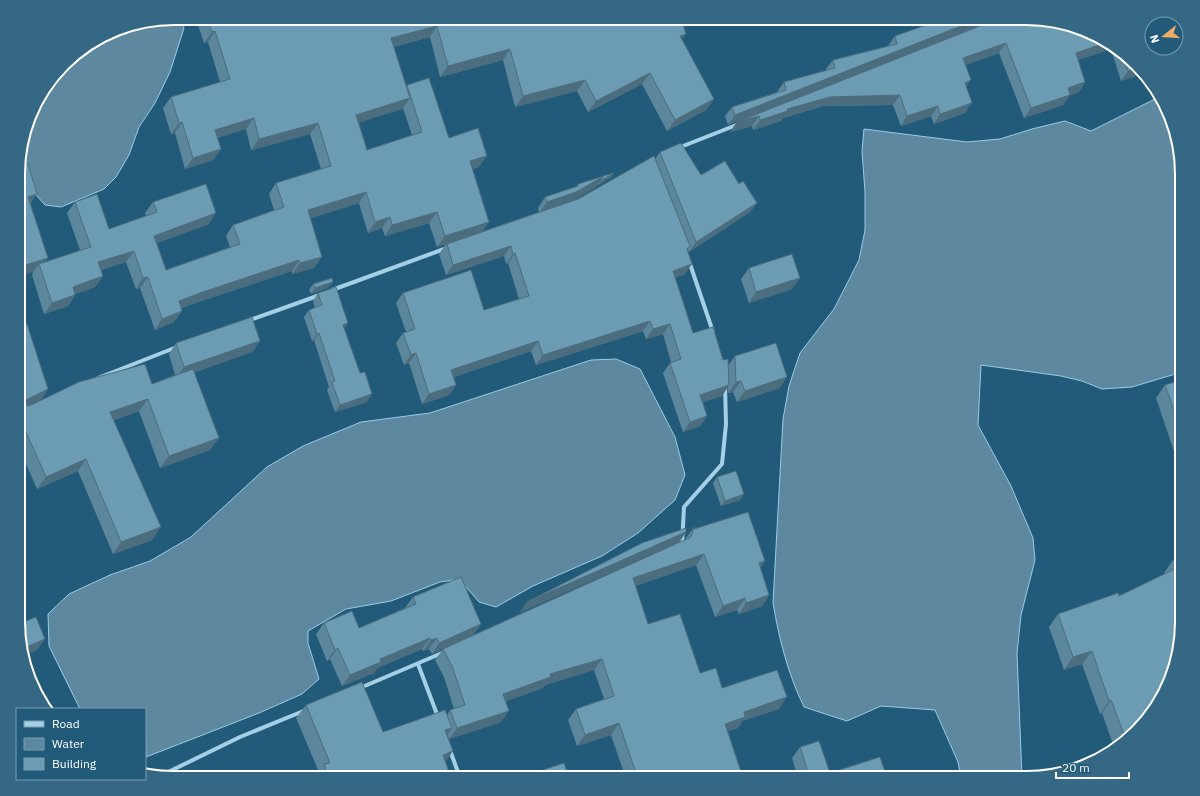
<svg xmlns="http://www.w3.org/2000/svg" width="1200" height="796" viewBox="0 0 1200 796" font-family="'IBM Plex Sans',sans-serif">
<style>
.water{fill:#5e889f;stroke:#98cde6}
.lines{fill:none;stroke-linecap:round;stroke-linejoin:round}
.street{stroke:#a4cfe5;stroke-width:4}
.wall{fill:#5c869b;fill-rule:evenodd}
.shaded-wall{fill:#4b6d7e}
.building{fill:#6b9cb4;stroke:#4b6d7e}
.rim{fill:none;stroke:#fff;stroke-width:2}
</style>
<rect width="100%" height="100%" fill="#225b7a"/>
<path class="water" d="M174,18h4l6,10 -14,44 -15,31 -16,24 -10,28 -13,22 -12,12 -43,18 -16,-2 -17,-19 -9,-13v-19l15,-49 37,-48 44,-27z
M1161,96l21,68v208l-50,15 -30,2 -20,-8 -21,-5 -80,-11 -3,60 33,61 22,52 2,22 -14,55 -4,38 5,125h-61l-3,-16 -23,-52 -54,-4 -34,15 -43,-14c-16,-33 -25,-68 -31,-104l10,-184 6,-33 11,-33 34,-44 25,-49 6,-30v-38l-3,-41 2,-22 103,13 33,-3 32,-10 33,-8 26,10z
M616,359l24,10 35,68 10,38 -10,25 -37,33 -36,23 -69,30 -37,21 -17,-5 -12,-14 -13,-8 -14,2 -49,19 -45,8 -38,22v12l11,36 -17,15 -43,19 -113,44 -1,-48h-65l-31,-63 -1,-32 21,-20 41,-19 40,-14 41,-24 76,-70 36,-21 58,-24 69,-9 161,-53z"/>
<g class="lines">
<path class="street" d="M678,148l61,-24
M689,261l24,71
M332,290l115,-42
M247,321l73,-26
M98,378l79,-31
M682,545l2,-38 38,-43 4,-40 -1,-39
M418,664l20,53
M360,688l82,-35
M450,750l10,28
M160,776l80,-39 66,-27"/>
</g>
<path class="wall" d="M200,18h481l1,21 32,60 -8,11 -39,21 -25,-47 -54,28 -11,-21 -62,16 -12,-47 -63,17 -10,-40 -37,10 13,39 1,-1 42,53 30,29 -7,2 9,63 58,-20 -1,-4 7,-11 31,-10 2,-3 36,-11 -4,5 -12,7v-1l-2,3 -26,15 8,-3 77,-40 5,-7 41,23 38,9 18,19 -7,9 -61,40 -1,-2 -3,24 -10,4 18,55 30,27 5,6 7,-10 45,32 -43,14 -4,-10 -5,1v-7l-6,10 -19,6 4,14 -7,10 -17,6 -20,-59 7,-10 1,-1 -8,-28 -17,5 -3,-8 -107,34 -5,-14 -77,26 2,8 -7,10 -27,9 -13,-41 -5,2 -8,-22 7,-10 3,-1 -10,-29 7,-10 81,17 35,-11 -11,-36 -2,1 -2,-8 -58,19 -7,-21 7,-10 -9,3 -8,-24 -44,13 -3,-8 -14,5 -9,-30 -48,15 3,50 -22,6v-3l-100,33 -11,4 1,3 -8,11 -19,8 -15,-42 -4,1 -10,-27 -25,8 2,6 -8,11 -20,7v1l-7,11 -24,8 -12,-39 1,-3 -3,-68 18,54 -3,4 35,-12 -13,-37 8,-11 34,27 37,-13 -1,-3 8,-11 56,22 -52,19 9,27 64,-23 -4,-11 7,-11 41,-15 -5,-16 7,-11 45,-14 -11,-35 -59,16 -5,-21 -29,9 4,11 -8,11 -28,9 -10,-36 -4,1 -8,-26 8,-11 49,-15 -12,-40 -4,1 -6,-18 3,-4zM403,108l9,27 -45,15 -8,-28 43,-13z
M999,18l-271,107 -3,-9 7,-9 45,-15 7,-10 42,-11v-2l7,-9 55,-14 7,-10z
M1000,18l113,26 28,30 -20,7 -10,-32 -33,11 7,22 -6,10 -9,3 -7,10 -39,13 -25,-65 -34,12 1,22 -1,26 -31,11 -3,-8 -30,10 -8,-21 -70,1 -40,12 -2,3 -28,9 -1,-4 -22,6 7,-10z
M749,268l43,21 -43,14 -8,-24z
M313,284l16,3 -18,7 -2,-4z
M318,293l26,36 23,73 -32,10 -8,-22 2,-3 -15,-47 -2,1 -8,-24 5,-7 6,-2 -2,-7z
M19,320l29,69 -8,12 112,-17 23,-9 -6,-21 7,-11 84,-2 -8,11 -57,20 15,78 -50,18 -21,-57 -25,9 38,120 -39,14 -35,-83 -41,18 -18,-41z
M1182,380v88l-2,1 -24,-71 9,-13z
M717,477l27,17 -4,6 -19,6 -8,-23z
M694,527v2l71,32 -5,7 9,27 -7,11 -23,8 -2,-4 -22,7 -19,-52 -61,21 13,38 52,49 22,15 57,21 -37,12 -4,7 -10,3 15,47 -118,-2 -14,-41 -34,11 -9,-26 8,-11 28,-10 -10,-29 -49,15 -2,3 -37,13 -5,21 -52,17 -2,-5 -1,28 5,16h-136l4,-6 -23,-54 10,-13 77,27 64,-17 3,-5 4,-1 -10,-32 -9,-17 8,-11 242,-109 1,-2z
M1182,556l-26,153 -42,38 -12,-34 -2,1 -18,-50 -18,6 -15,-43 9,-13 61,-18 45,-22v-1l9,-13z
M413,597l68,27 -8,11 -41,19 -3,-5 -6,2 -1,-2 -45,19 -3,5 -32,13 -12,-27 -3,2 -11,-27 8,-11 35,5 46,-20z
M800,747l30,26 57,5h-89l-6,-20z"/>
<path class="shaded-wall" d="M981,18h18l-271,107 7,-10z
M437,26l-7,11 -47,12 8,-11z
M215,31l-7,11 -4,1 8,-11z
M686,34l-8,11 2,-9z
M1108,42l5,3 -2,4 -42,14 7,-10z
M1006,43l-7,10 -43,15 7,-10z
M510,49l-7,11 -63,17 8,-11z
M1135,69l6,5 -20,7 7,-10z
M650,73l-8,11 -54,28 8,-11z
M585,80l-8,11 -62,16 8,-11z
M971,80l-7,10 1,-7z
M1085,82l-6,10 -18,6 7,-10z
M900,95l-7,10 -70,1 -40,12 -2,3 -28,9 7,-10 27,-11 43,-12z
M1070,95l-7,10 -39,13 7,-10z
M410,98l-8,11 -54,17 8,-11z
M714,99l-8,11 -39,21 8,-11z
M972,103l-7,10 -31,11 6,-10z
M938,106l-7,10 -30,10 6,-10z
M759,116l-7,10 -22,6 7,-10z
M254,118l-8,11 -39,12 8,-11z
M182,122l-7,11 -4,1 8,-11z
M318,123l-8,11 -59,16 8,-11z
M221,149l-8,11 -28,9 8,-11z
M487,156l-8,11 -17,5 8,-11z
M614,173l-4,5 -12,7 4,-5z
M604,176l-8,11 -27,16 -30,10 8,-11z
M366,192l-7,11 -58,18 7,-11z
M37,194l-8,12 -1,-9z
M757,203l-7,9 -61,40 7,-10z
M437,212l-8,11 -44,13 7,-11z
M216,213l-7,11 -63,23 8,-11z
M390,217l-8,11 -14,5 7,-11z
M489,222l-8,11 -44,14 8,-11z
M511,246l-7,10 -58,19 7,-10z
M134,251l-8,11 -35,11 7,-11z
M515,253l-7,10 -2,1 7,-10z
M322,257l-8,11 -22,6 8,-11z
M48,258l-7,10 -2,-4 -6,8 -14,5v-10z
M299,260l-7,11 -100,33 -21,8 8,-11 21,-8z
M692,264l-7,10 -19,7 7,-10z
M103,276l-8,11 -30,11 8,-11z
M148,277l-8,11 -4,1 7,-11z
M800,278l-8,11 -43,14 7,-11z
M333,282l-4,5 -18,7 4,-6z
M75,295l-7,11 -24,8 8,-11z
M182,311l-8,11 -19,8 7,-11z
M650,321l-7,10 -107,34 7,-10z
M348,323l-5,8v-6z
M670,324l-7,10 -17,5 7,-10z
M319,333l-5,7 -2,1 5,-7z
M260,341l-8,11 -76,26 8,-11z
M538,341l-7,10 -87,29 7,-10z
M416,353l-7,10 -5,2 7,-10z
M787,377l-7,11 -43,14 8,-11z
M741,381l-8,11 -5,1 8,-11z
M456,385l-7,10 -27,9 7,-10z
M729,385l-7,11 -29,9 7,-10z
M48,389l-9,13 -20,9 7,-11z
M372,394l-5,8 -32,10 5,-7z
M148,399l-9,12 -38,13 9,-12z
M707,416l-7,10 -17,6 7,-10z
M219,438l-9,12 -50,18 9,-12z
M86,459l-8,12 -41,18 9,-12z
M744,494l-4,6 -19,6 4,-5z
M161,527l-9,13 -39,14 8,-12z
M686,532l-7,11 -160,70 8,-11z
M704,554l-8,11 -71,24 8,-11z
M765,561l-8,11 2,-9z
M769,595l-7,11 -23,8 7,-11z
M745,598l-8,12 -22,7 8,-11z
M481,624l-8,11 -41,19 7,-11z
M430,638l-8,11 -45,19 -3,5 -32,13 8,-11 30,-16z
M437,638l-8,11 -6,2 8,-11z
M45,639l-8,11 -13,6 -2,-7z
M338,648l-8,11 -3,2 8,-11z
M1092,651l-10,13 -18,6 9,-13z
M602,659l-8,11 -49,15 -2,3 -48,17 8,-11 47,-20z
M787,697l-8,12 -37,12 -4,7 -21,7 8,-11 19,-12z
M1111,700l-9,13 -2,1 9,-13z
M509,711l-8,11 -52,17 8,-11z
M619,723l-8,12 -34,11 8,-11z
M452,728l-9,13 2,-11z
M453,751l-9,13 -1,-9z"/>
<path class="building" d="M207,18h474l5,16 -6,2 34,63 -39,21 -25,-47 -54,28 -11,-21 -62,16 -13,-47 -62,17 -11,-40 -46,12 19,60 -54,17 11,35 55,-18 -15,-47 22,-7 20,60 29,-10 9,28 -17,5 19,61 -44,14 -8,-24 -45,13 -2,-8 -15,5 -9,-30 -58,18 14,47 -22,6 -1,-3 -99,33 -21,8 3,10 -20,8 -14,-42 -5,1 -9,-27 -36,11 5,14 -30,11 2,8 -23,8 -13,-39 52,-17 -16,-45 22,-8 12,35 48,-17 -4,-10 53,-18 10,29 -62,23 12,34 74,-26 -7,-19 51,-18 -8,-24 55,-17 -13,-43 -59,16 -5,-21 -39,12 6,19 -28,9 -11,-36 -3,1 -8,-26 59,-18 -15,-48 -3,1z
M946,18h35l-246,97 -3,-8 54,-17 -2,-8 51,-14 -2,-8 64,-16 -2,-8z
M1000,18h26l50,8 32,16 -32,11 9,29 -17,6 2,7 -39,13 -25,-65 -43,15 8,22 -6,3 7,20 -32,11 -2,-8 -31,10 -7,-21 -70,2 -43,12 1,2 -28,9 -1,-4 -22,6z
M1123,55l12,14 -7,2z
M681,143l20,32 24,-14 14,23 4,-3 14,22 -61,39 -36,-90z
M654,156l36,90 -3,3 5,15 -19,7 20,62 20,-6 10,33 5,-1 1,26 -29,10 7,21 -17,6 -20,-59 11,-4 -11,-35 -17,5 -3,-8 -107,34 -5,-14 -87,29 5,15 -27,9 -13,-41 -5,2 -8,-22 12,-4 -12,-36 68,-23 13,40 45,-14 -14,-43 -2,1 -2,-8 -58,19 -6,-21 131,-45z
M28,164l9,30 -9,3 20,61 -29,9v-100z
M614,173l-12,7v-2l1,-2z
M604,176l-28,16 -29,10 -2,-5 33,-11v-2z
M792,254l8,24 -44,14 -7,-24z
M332,278l1,4 -18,6 -2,-4z
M336,287l12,36 -5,2 17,48 5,-1 7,22 -32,11 -8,-23 3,-1 -16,-48 -2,1 -8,-24 13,-5 -4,-12z
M252,317l8,24 -76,26 -8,-24z
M19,320l2,5 6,-1 21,65 -22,11 -1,4 4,2 50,-24 66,-18 7,20 41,-15 26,69 -50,18 -21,-57 -38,13 51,115 -40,15 -35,-83 -40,18 -27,-61z
M776,343l11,34 -42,14 -4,-10 -5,1 -1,-26z
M1182,380v53l-17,-48z
M736,471l8,23 -19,7 -8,-24z
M748,512l17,49 -6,2 10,32 -23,8 -1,-5 -22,8 -19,-52 -71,24 15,46 32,-10 20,59 16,-5 6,20 55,-18 10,27 -43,15 1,5 -20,7 18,54h-122l15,-5 -17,-50 -34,12 -9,-26 38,-13 -12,-37 -52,15 1,3 -48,17 6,17 -52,17 -7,-18 15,-5 -13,-39 -9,-17 248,-112 3,-10v2z
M686,528v4l-159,70 115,-59z
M1182,556v76l-8,40 -18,37 -31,28 -14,-37 -2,1 -17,-50 -19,6 -15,-43 60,-21 1,3 58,-28 -4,-8z
M461,577l20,47 -42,19 -2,-5 -6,2 -1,-2 -50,21 1,3 -31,13 -12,-27 -3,2 -11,-27 28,-12 7,17 57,-24 -3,-7z
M36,617l9,22 -23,10 -3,-7v-18z
M362,682l21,50 62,-22 7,18 -7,2 8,21 -10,4 8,23h-122l-5,-14 6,-1 -24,-58z
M819,741l11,32 50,-16 7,21h-77l-10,-31z
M564,763l5,15h-40l-1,-3z"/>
<path d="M0 0H1200V796H0ZM174 25H1026A149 149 0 0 1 1175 174V622A149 149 0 0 1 1026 771H174A149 149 0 0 1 25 622V174A149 149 0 0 1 174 25Z" fill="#346885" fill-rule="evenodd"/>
<path class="rim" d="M174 25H1026A149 149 0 0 1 1175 174V622A149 149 0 0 1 1026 771H174A149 149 0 0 1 25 622V174A149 149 0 0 1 174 25Z"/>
<rect x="16" y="708" width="130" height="72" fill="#225b7a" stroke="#7a9daf"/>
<rect x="24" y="721" width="20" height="6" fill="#a4cfe5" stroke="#7a9daf"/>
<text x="52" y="728" font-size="12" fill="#ffffff">Road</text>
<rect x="24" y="738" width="20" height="12" fill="#5e889f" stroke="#7a9daf"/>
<text x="52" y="748" font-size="12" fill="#ffffff">Water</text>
<rect x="24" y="758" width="20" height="12" fill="#6b9cb4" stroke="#7a9daf"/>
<text x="52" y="768" font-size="12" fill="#ffffff">Building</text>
<g transform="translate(1164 36) rotate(253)"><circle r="19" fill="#225b7a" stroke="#7a9daf"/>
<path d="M0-3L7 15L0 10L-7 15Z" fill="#f1ab66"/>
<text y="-6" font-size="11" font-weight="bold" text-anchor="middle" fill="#ffffff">N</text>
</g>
<path d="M1056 772v6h73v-6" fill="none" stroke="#ffffff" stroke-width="2"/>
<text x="1062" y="772" font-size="12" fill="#ffffff" stroke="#225b7a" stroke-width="3" paint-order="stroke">20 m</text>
</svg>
